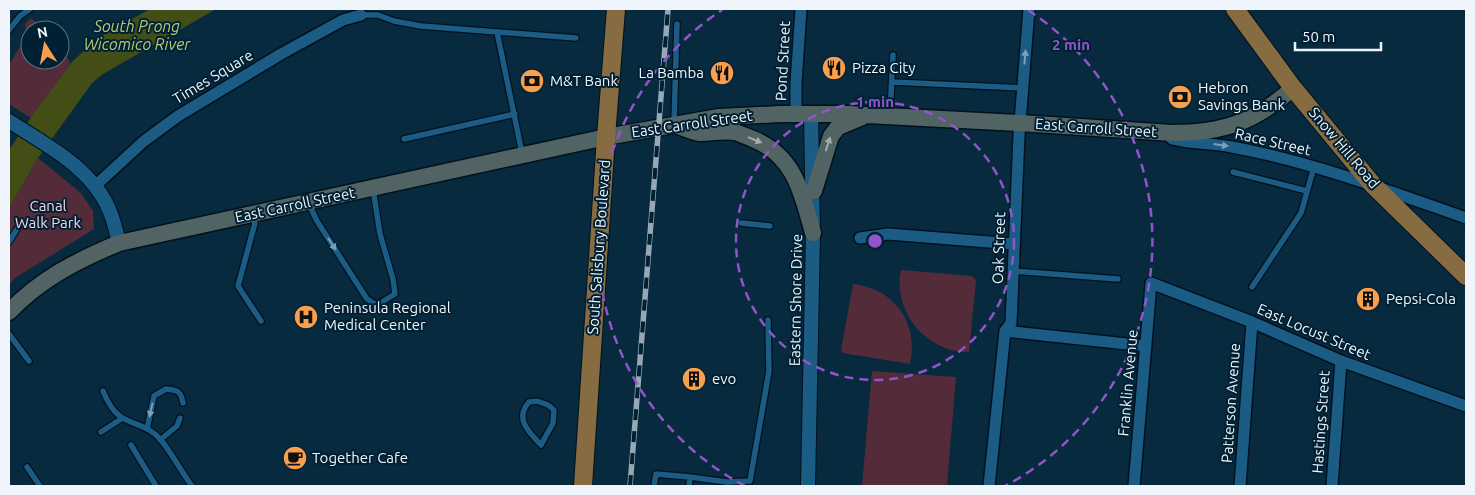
<svg xmlns="http://www.w3.org/2000/svg" width="1475" height="495" viewBox="0 0 1475 495" font-family="Ubuntu,sans-serif">
<style>
.green{fill:#542c39}
.water{fill:#424e15}
.lines{fill:none;stroke-linecap:round;stroke-linejoin:round}
.service-casing{stroke:#01111e;stroke-width:8}
.minor-casing{stroke:#01111e;stroke-width:14}
.tertiary-casing{stroke:#01111e;stroke-width:16}
.secondary-casing{stroke:#01111e;stroke-width:19}
.primary-casing{stroke:#01111e;stroke-width:20}
.service{stroke:#1b5c85;stroke-width:5.5}
.minor{stroke:#1b5c85;stroke-width:11}
.tertiary{stroke:#1b5c85;stroke-width:14}
.secondary{stroke:#516463;stroke-width:16}
.primary{stroke:#876c41;stroke-width:18}
.rail-casing{stroke:#97a8b3;stroke-width:5.5}
.rail{stroke:#002034;stroke-width:4;stroke-dasharray:11;stroke-linecap:butt}
.oneway{fill:#7aa1ba}
.oneway2{fill:#a0acae}
.ring{fill:none;stroke:#9254cb;stroke-width:2.5;stroke-dasharray:9 6}
.labels{text-anchor:middle;stroke-width:4;stroke-linejoin:round;paint-order:stroke}
.street-label{font-size:15px;fill:#eff5fa;stroke:#002034}
.poi-label{font-size:15px;fill:#eff5fa;stroke:#002034;text-anchor:start}
.park-label{font-size:15px;fill:#fad3dd;stroke:#002034}
.water-label{font-size:16px;font-style:italic;fill:#b5ca77;stroke:#002034}
.centre{fill:#9254cb;stroke:#002034;stroke-width:2.5}
.ring-label{font-size:15px;text-anchor:middle;font-weight:bold;fill:#9254cb;stroke:#002034;stroke-width:4;stroke-linejoin:round;paint-order:stroke}
</style>
<rect width="100%" height="100%" fill="#072a3f"/>
<path class="green" d="M31,18l14,12h-15v30h30v-14l11,18 -40,54 -22,-14v-39l18,-30 -2,-11z
M38,158l43,35 12,18 1,18 -79,49 -6,7v-77z
M901,270l71,6 4,4 -7,72c-42,1 -77,-41 -68,-82z
M853,284c42,5 66,39 57,80l-67,-11 -2,-3z
M872,371l84,6 -9,109h-85z"/>
<path class="water" d="M150,9h66l-113,65 -11,9 -54,75 -29,50v-58l25,-37 39,-52 15,-14 17,-13z"/>
<g class="lines">
<g class="service-casing">
<path id="service" d="M361,15h17l16,6 27,5 155,12
M9,30l11,-14 10,-7
M497,32l25,121
M892,82l130,6
M890,114l3,-59
M674,123l3,-99
M404,139l111,-25
M1233,172l74,19
M309,204l8,17 50,78 10,6 18,-11 -2,-15 -13,-45 -7,-45
M253,216l2,7 -17,63 23,35
M741,223l29,3
M9,242l9,-15
M1013,271l105,8
M1252,287l49,-74 13,-46
M9,334l20,27
M103,391c17,42 36,24 58,49 11,14 20,31 31,46
M537,401l11,4 6,5 -1,13 -12,22c-12,-13 -27,-26 -12,-43z
M147,429l7,-33 12,-7c11,1 15,2 17,14
M101,432l20,-13
M160,440l17,-14 3,-8
M131,445l25,41
M27,467l13,19
M654,486l2,-12 34,3
M689,486l1,-9 37,5 23,-1 19,-110 -1,-51"/>
</g>
<g class="minor-casing">
<path id="minor" d="M796,114v-31l5,-74
M1172,139c19,5 40,4 60,8 81,15 157,44 234,71
M95,186l49,-45 34,-25 103,-62 62,-34 18,-5
M860,238l28,-4 126,10
M1005,331l141,15
M989,486l16,-155 6,-8 8,-188 10,-126
M1134,486l17,-203 101,39 89,39 125,45
M1240,486l12,-164
M1332,486l9,-125"/>
</g>
<g class="tertiary-casing">
<path id="tertiary" d="M9,121c32,21 72,41 93,75 9,14 13,30 17,47
M808,486l5,-253 -2,-120"/>
</g>
<g class="secondary-casing">
<path id="secondary" d="M678,126c7,2 15,6 22,7 12,0 23,-3 35,-1 6,2 13,5 18,7 42,17 49,55 60,94
M814,191l17,-55 7,-9 24,-10
M9,312c31,-33 69,-52 110,-69l487,-106 113,-20 61,-3h68l172,9 152,10c51,0 83,-11 121,-45"/>
</g>
<g class="primary-casing">
<path id="primary" d="M1235,9l58,79 80,97 93,91
M583,486l23,-349 10,-128"/>
</g>
<use href="#service" class="service"/>
<use href="#minor" class="minor"/>
<use href="#tertiary" class="tertiary"/>
<use href="#secondary" class="secondary"/>
<use href="#primary" class="primary"/>
<g class="rail-casing">
<path id="rail" d="M630,486l38,-477"/>
</g>
<use href="#rail" class="rail"/>
</g>
<defs><path id="oneway-solid" d="M-6-.8H1V-3.2L6.5 0L1 3.2V.8H-6Z" transform="scale(1.25)"/></defs>
<g class="oneway">
<use href="#oneway-solid" transform="translate(1025 57) rotate(-85)"/>
<use href="#oneway-solid" transform="translate(1221 145) rotate(8)"/>
<use href="#oneway-solid" transform="translate(332 244) rotate(57)"/>
<use href="#oneway-solid" transform="translate(151 410) rotate(103)"/>
</g>
<g class="oneway2">
<use href="#oneway-solid" transform="translate(755 140) rotate(22)"/>
<use href="#oneway-solid" transform="translate(828 144) rotate(-72)"/>
</g>
<g class="ring">
<circle cx="875" cy="241" r="139"/>
<path d="M745 486A277 277 0 0 1 722 10M1028 10A277 277 0 0 1 1005 486"/>
</g>
<defs>
<g id="restaurant-disc" transform="scale(1.25)"><circle r="9.5" fill="#f9a04d" stroke="#002034"/><path d="M-5-6h1v4h1v-4h1v4h1v-4h1v5L-1.5 .5V6h-2V.5L-5-1ZM5-6V6H3V1.5H1.5Q1.5-4 5-6Z" fill="#111"/></g>
<g id="bank-disc" transform="scale(1.25)"><circle r="9.5" fill="#f9a04d" stroke="#002034"/><path d="M-6-4H6V4H-6ZM0-2.3a2.3 2.3 0 1 0 0 4.6a2.3 2.3 0 1 0 0-4.6Z" fill="#111"/></g>
<g id="building-disc" transform="scale(1.25)"><circle r="9.5" fill="#f9a04d" stroke="#002034"/><path d="M-4-6H4V6H1V3H-1V6H-4ZM-2.5-4.3h1.7v1.8h-1.7ZM.8-4.3h1.7v1.8H.8ZM-2.5-1h1.7V.8h-1.7ZM.8-1h1.7V.8H.8Z" fill="#111"/></g>
<g id="hospital-disc" transform="scale(1.25)"><circle r="9.5" fill="#f9a04d" stroke="#002034"/><path d="M-5-5h3v3.5h4V-5h3V5h-3V1.5h-4V5h-3Z" fill="#111"/></g>
<g id="cafe-disc" transform="scale(1.25)"><circle r="9.5" fill="#f9a04d" stroke="#002034"/><path d="M-5.5-4.5H6V0H3Q3 3.5 0 3.5H-2.5Q-5.5 3.5-5.5 0ZM3-3.2v2h1.7v-2ZM-6 4.5H4V6H-6Z" fill="#111"/></g>
</defs>
<g fill-rule="evenodd">
<use href="#restaurant-disc" x="834" y="68"/>
<use href="#restaurant-disc" x="722" y="73"/>
<use href="#bank-disc" x="532" y="81"/>
<use href="#bank-disc" x="1180" y="97"/>
<use href="#building-disc" x="1368" y="299"/>
<use href="#hospital-disc" x="306" y="317"/>
<use href="#building-disc" x="694" y="379"/>
<use href="#cafe-disc" x="295" y="458"/>
</g>
<g class="labels">
<g class="street-label">
<text transform="translate(783 61) rotate(-87)" y="5">Pond Street</text>
<text transform="translate(213 77) rotate(-31)" y="5">Times Square</text>
<text transform="translate(692 124) rotate(-8)" y="5">East Carroll Street</text>
<text transform="translate(1096 128) rotate(4)" y="5">East Carroll Street</text>
<text transform="translate(1273 142) rotate(13)" y="5">Race Street</text>
<text transform="translate(1344 148) rotate(50)" y="5">Snow Hill Road</text>
<text transform="translate(295 205) rotate(-12)" y="5">East Carroll Street</text>
<text transform="translate(599 247) rotate(-86)" y="5">South Salisbury Boulevard</text>
<text transform="translate(999 248) rotate(-88)" y="5">Oak Street</text>
<text transform="translate(796 300) rotate(-89)" y="5">Eastern Shore Drive</text>
<text transform="translate(1314 332) rotate(23)" y="5">East Locust Street</text>
<text transform="translate(1128 383) rotate(-85)" y="5">Franklin Avenue</text>
<text transform="translate(1231 403) rotate(-86)" y="5">Patterson Avenue</text>
<text transform="translate(1321 422) rotate(-86)" y="5">Hastings Street</text>
</g>
<g class="poi-label">
<text x="852" y="73">Pizza City</text>
<text x="704" y="78" text-anchor="end">La Bamba</text>
<text x="550" y="86">M&amp;T Bank</text>
<text x="1198" y="93">Hebron<tspan x="1198" dy="17">Savings Bank</tspan></text>
<text x="1386" y="304">Pepsi-Cola</text>
<text x="324" y="313">Peninsula Regional<tspan x="324" dy="17">Medical Center</tspan></text>
<text x="712" y="384">evo</text>
<text x="312" y="463">Together Cafe</text>
</g>
<g class="park-label">
<text x="48" y="211">Canal<tspan x="48" dy="17">Walk Park</tspan></text>
</g>
<g class="water-label">
<text x="137" y="32">South Prong<tspan x="137" dy="18">Wicomico River</tspan></text>
</g>
</g>
<circle cx="875" cy="241" r="8" class="centre"/>
<g class="ring-label">
<text x="1071" y="50">2 min</text>
<text x="875" y="107">1 min</text>
</g>
<rect width="1475" height="495" fill="none" stroke="#eff5fa" stroke-width="20"/>
<g transform="translate(45 45) rotate(349)"><circle r="24" fill="#002034" stroke="#607583"/>
<path d="M0-4L9 19L0 12L-9 19Z" fill="#f9a04d"/>
<text y="-8" font-size="14" font-weight="bold" text-anchor="middle" fill="#eff5fa">N</text>
</g>
<path d="M1295 42v8h86v-8" fill="none" stroke="#eff5fa" stroke-width="2.5"/>
<text x="1302" y="42" font-size="15" fill="#eff5fa" stroke="#002034" stroke-width="4" paint-order="stroke">50 m</text>
</svg>
